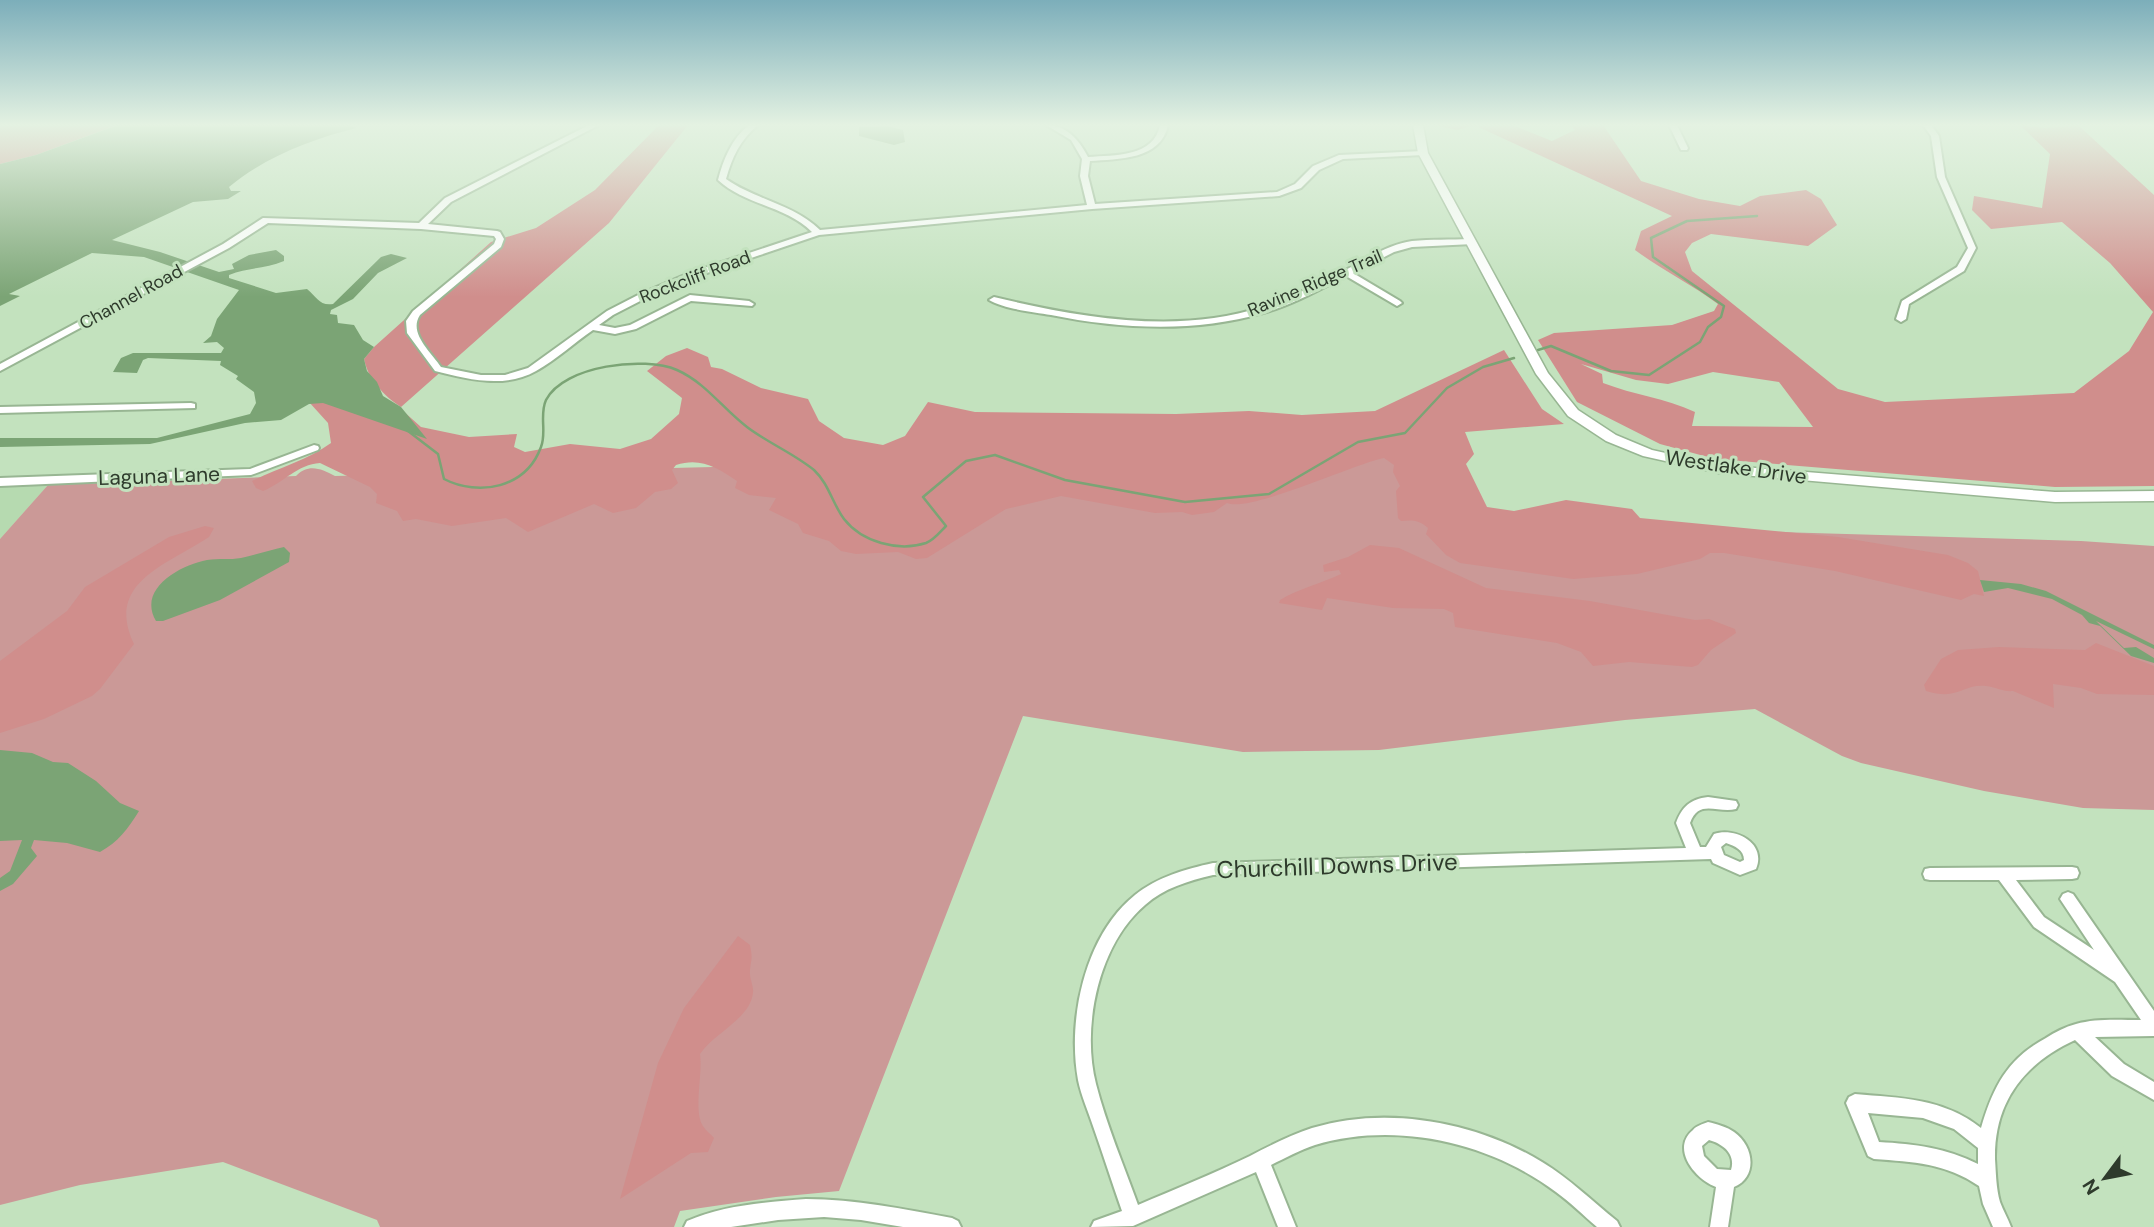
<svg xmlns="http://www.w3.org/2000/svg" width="2154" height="1227" viewBox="0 0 2154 1227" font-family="'DM Sans',sans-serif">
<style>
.built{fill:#b6dab0}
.green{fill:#cb9997}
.forest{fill:#d08e8c;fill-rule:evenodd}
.water{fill:#7ba475}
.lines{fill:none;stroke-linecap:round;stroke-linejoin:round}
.stream{stroke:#7ba475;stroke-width:2.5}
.minor-casing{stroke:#98b693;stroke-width:4}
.tertiary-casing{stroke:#98b693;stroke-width:3}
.minor{fill:#fff;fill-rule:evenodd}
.tertiary{fill:#fff;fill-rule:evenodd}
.labels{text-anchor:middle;stroke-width:6;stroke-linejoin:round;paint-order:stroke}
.far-street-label{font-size:18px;fill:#2e3b2c;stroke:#c3e2be}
.street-label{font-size:21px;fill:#2e3b2c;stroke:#c3e2be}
.near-street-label{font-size:24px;fill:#2e3b2c;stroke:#c3e2be}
</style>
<rect width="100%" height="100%" fill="#c3e2be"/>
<path class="built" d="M48,485l-48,54v-52z"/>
<path class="green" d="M1391,451l81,72 609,18 73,5v264l-71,-2 -99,-17 -123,-28 -19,-7 -87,-47 -130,11 -246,30 -136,2 -220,-36 -184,475 -63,6 -96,14 -6,16h-294l-3,-7 -154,-58 -143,23 -80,20v-666l48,-54 248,-9c13,-13 25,-7 39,0z"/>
<path class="forest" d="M0,125h117l-81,30 -36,9z
M659,125h29l-79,98 -208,184c-17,-11 -33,-28 -37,-48l10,-12 117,-105 45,-14 59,-38z
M1435,125h77l40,16 23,-11 -4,-5h32l38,56 58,18 41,7 20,-10 46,-6 15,9 16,26 -29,21 -97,-12 -19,9 -7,9 7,19 146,118 47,13 189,-9 55,-42 24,-39 -43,-49 -48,-41 -71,7 -19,-19 2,-14 68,12 8,-54 -30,-29 25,3 33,-3 76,70v291l-99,1 -340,-28 -55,-15 -83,-42 -39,-62 16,-7 118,-8 42,-14 4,-7c-27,-20 -56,-34 -83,-54l6,-19 31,-15 -198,-91 -17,5zM1581,364l55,16 32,4 45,-12 66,10 34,45 -121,-1 3,-14c-30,-14 -61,-17 -92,-29l-1,-9z
M687,348l21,9 3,10 11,2 39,19 47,11 11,22 25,17 39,7 22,-9 23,-34 47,10 201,2 73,-3 53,4 73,-4 129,-61 38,59 22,15 -99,8 9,22 -8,10 21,43 27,4 52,-11 66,9 8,9 198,19 110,18 20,8 10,8 6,25 -10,-2 -13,6 -126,-29 -111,-18h-14l-10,6 -63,15 -64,5 -113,-16 -14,-8 -20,-21 2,-6c-9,-8 -16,-8 -27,-7l-3,-3 -2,-27 4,-5 -7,-14 1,-7 -10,-7c-33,7 -135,55 -157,45l-13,9 -22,3 -10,-3 -27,1 -94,-17 -55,13 -79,49 -11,1 -18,-7 -42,2 -15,-3 -12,-10 -26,-8 -5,-9 -29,-14 7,-12 -27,-3 -14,-7 2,-7c-20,-14 -37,-24 -61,-16l-4,5 6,13 -7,6 -16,3 -19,16 -23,5 -19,-9 -66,28 -22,-14 -54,8 -36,-7 -13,2 -6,-10 -21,-8 1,-9 -7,-7 -50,-24c-22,1 -37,20 -57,28l-7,-3 -4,-7c26,-13 56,-21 79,-38l-3,-20 -19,-21 19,-8 74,16 19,17 48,10 48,-3 -3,13 11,5 45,-8 50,5 31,-10 28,-25 3,-16 -35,-27 19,-15z
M205,526l9,2 -5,9c-40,27 -105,45 -75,107l-34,45 -8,7 -48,23 -44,14v-72l67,-50 18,-24 84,-50z
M1370,545l29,3 87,40 104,13 105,19 14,-1 26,10 1,4 -25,17 -13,15 -6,2 -63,-5 -36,4 -12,-14 -24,-9 -102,-16 -2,-14 -9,-4 -51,-1 -66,-10 -5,12 -43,-7 1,-3c20,-12 40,-16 61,-26l-2,-4 -15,2 -1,-7 25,-8z
M2096,643l58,23v29l-57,-1 -16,-6 -28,-4 1,24 -41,-17c-10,1 -17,-4 -27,-5 -25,-2 -27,15 -60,5l-2,-6 17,-26 17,-9 41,-3 86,3z
M738,936l12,9c3,15 1,13 0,26 -1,7 4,15 3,22 -3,26 -39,40 -53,61 3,20 -7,58 3,72 3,5 8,8 11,12l-6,14 -17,1 -71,46 38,-136 26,-55z"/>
<path class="water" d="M118,125h232l6,3c-44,11 -93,30 -127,59l2,4h10l-13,8 -35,3 -81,38 48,12 59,20 15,-3 -2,-5 17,-9 27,-5 8,6v5c-18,8 -36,6 -55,14v3l47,15 31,-4c10,8 12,17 26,15l48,-47 10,-3 16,4 -29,15 -25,26 -22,11 -1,4 7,1 1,8 16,2 9,15 11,7 -10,12 3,12 10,11 6,14 18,11 26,32 -104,-36 -14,1 -28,16 -36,3 -95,21 -150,3v-9h157l93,-24 6,-11 -2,-11 -18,-13 2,-3 -18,-11 1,-4 -73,-3 -5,2 -6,13 -24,-1 8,-14 12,-5h88l3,-5 -7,-6 -14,1 8,-7 6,-17 22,-29 -95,-33 -52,-4 -83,41 11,2 -20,10v-142l36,-9z
M887,126l16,4 2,12 -11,3 -35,-9v-9z
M284,547l6,6 -1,9 -69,38 -57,21h-7c-19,-32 24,-56 51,-61 12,-2 23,0 34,-2 14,-3 29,-8 43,-11z
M1980,580l41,4 25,7 108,54v4l-58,-28 28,27 12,-1 18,11v5l-23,-7 -31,-30 -11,-3 -7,-8 -30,-16 -44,-11 -24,4z
M0,750l32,3 21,9 15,1 28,18 24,22 19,8c-11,18 -21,31 -39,41l-33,-9 -33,-3 -3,8 6,8 -24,28 -13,7v-13l10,-7 12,-31 -22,1z"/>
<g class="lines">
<path class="stream" d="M1538,350l13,-4 60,25 38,4 51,-33 8,-15 13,-10 3,-11 -71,-49 -2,-19 36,-17 70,-5
M408,431l30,23 6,25c35,18 82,9 97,-32 6,-15 -2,-32 5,-47 18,-35 99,-44 131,-30 29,13 46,39 70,57 21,16 46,26 67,43 15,14 18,33 30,49 18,23 54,33 82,24 8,-3 14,-11 20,-17l-23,-29 43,-36 29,-6 70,25 120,22 84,-8 89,-52 47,-9 42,-45 36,-21 31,-9"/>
<g class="minor-casing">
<path id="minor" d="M589,125h10l-148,77 -23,22 69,7 3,1 4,7 -3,8 -81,68c-12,18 11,37 21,52l40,8h24l23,-7 79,-57 33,-17 49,-21 123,-41c-26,-26 -67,-27 -94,-52 5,-20 14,-42 31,-55h9c-18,15 -26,32 -32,54 30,21 67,25 94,51l267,-25 -7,-29 2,-17 -11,-19 -25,-15c21,0 33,15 42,32 27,-2 66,0 72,-32h8c-7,35 -50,34 -78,36l-2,15 7,28 182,-12 18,-8 18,-18 26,-11 84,-4 4,2 -4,2 -80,4 -24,11 -18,18 -22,8 -187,13 -273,26 -124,42 -49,21 -33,17 -14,10 16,3 15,-3 60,-30 59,6 5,3 -2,2 -61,-5 -55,28 -21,5 -22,-4c-19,13 -37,30 -57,41 -32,18 -69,8 -101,0l-28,-38 -1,-12 7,-10 81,-67 2,-5 -2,-3 -73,-7 -153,-6 -39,25 -229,123v-7l223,-120 40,-26 156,5 26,-25z
M1669,125h8l11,23 -1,2h-6z
M1923,125h8l8,11 6,41 31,71 -12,23 -55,33 -3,15 -5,3 -5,-3 6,-18 55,-34 11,-19 -31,-71 -6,-41z
M1470,239l4,3 -1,2 -61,3 -18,5 -41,21 47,28 2,2 -5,3 -51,-30c-27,14 -54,29 -83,37 -68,20 -143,16 -212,2 -18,-3 -47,-6 -62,-15l5,-3c83,20 184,38 268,10 31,-10 62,-26 91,-41 18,-10 38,-22 59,-25 19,-2 39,-1 58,-2z
M191,403l4,1v4l-195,5v-6z
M314,445l4,1 1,2 -1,2 -67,25 -251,11v-8l250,-9z
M1708,797l28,4 2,4 -2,4c-18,5 -37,-11 -46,14l10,24h6l8,-13c21,-7 53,9 42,35l-16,6 -27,-12 -2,-4 -498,16c-25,6 -49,13 -68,30 -46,39 -64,121 -49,179 10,40 28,82 42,121 37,-16 75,-31 112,-49 19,-10 41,-21 62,-28 75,-23 165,-6 230,34 28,17 50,39 75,59l3,6h-23c-14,-12 -27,-25 -41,-35 -67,-50 -160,-71 -241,-47 -15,5 -30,13 -44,20l25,62h-18l-22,-55 -123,54 -42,1 3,-6 28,-10c-10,-28 -19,-57 -29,-85 -5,-15 -12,-31 -15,-46 -11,-61 7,-145 57,-185 22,-18 51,-26 78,-32l473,-15 -10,-25c6,-16 14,-24 32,-26zM1726,843c9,3 18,7 18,17l-4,2 -16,-7 -3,-8z
M2072,867l5,1 2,5 -2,5 -5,1 -56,1 28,37 50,33 -34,-51 3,-5 5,-2 5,2 81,117v25l-59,1 29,27 30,18v18l-42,-24 -37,-36c-50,23 -81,61 -80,119 1,14 1,29 5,43 3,8 8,17 11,25h-18l-10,-23 -4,-18c-34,-23 -65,-24 -105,-27l-6,-3 -22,-53 3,-6 6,-3c46,4 88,4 126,34 12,-41 26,-69 65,-90 9,-6 19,-11 30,-14 20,-6 44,-4 65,-4l-26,-38 -81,-55 -35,-47h-69l-5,-1 -2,-5 2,-5 5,-1zM1868,1113l55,5 31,11 24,19v16c-32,-16 -63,-20 -99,-22z
M1708,1122c9,2 19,5 26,10 20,14 24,45 0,55l-6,40h-18l6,-40c-20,-7 -46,-38 -23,-57 3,-4 10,-6 15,-8zM1709,1140c14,4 27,14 22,30l-14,-1 -13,-13 -2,-10z
M806,1199c50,0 97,10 146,19l6,3 3,6h-58l-42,-7 -37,-3 -46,3 -47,7h-47l3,-6c36,-16 80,-19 119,-22z"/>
</g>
<g class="tertiary-casing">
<path id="tertiary" d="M1413,125h10l5,28 120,220 30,37 38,25 36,15 67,15 336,27 99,-1v10l-99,1 -336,-29 -76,-17 -37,-15 -38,-25 -32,-42 -118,-221z"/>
</g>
<use href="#minor" class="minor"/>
<use href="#tertiary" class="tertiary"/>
</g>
<linearGradient id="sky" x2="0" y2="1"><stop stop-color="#7caeba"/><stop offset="0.42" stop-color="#e4f2e2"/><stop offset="1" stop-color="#e4f2e2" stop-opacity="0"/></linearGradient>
<rect width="2154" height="297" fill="url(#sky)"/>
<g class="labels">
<g class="far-street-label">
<text transform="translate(695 277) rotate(-21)" y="6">Rockcliff Road</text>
<text transform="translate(1315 283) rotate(-23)" y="6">Ravine Ridge Trail</text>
<text transform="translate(131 297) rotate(-29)" y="6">Channel Road</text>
</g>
<g class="street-label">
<text transform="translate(1736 467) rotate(8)" y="7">Westlake Drive</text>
<text transform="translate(159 476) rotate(-2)" y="7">Laguna Lane</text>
</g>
<g class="near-street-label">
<text transform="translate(1337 866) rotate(-2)" y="8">Churchill Downs Drive</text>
</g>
</g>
<g transform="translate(2105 1178) rotate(238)" stroke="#c3e2be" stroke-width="5" paint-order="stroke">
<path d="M0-5L12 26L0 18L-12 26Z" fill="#2e3b2c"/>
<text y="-10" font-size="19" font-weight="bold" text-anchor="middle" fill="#2e3b2c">N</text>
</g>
</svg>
